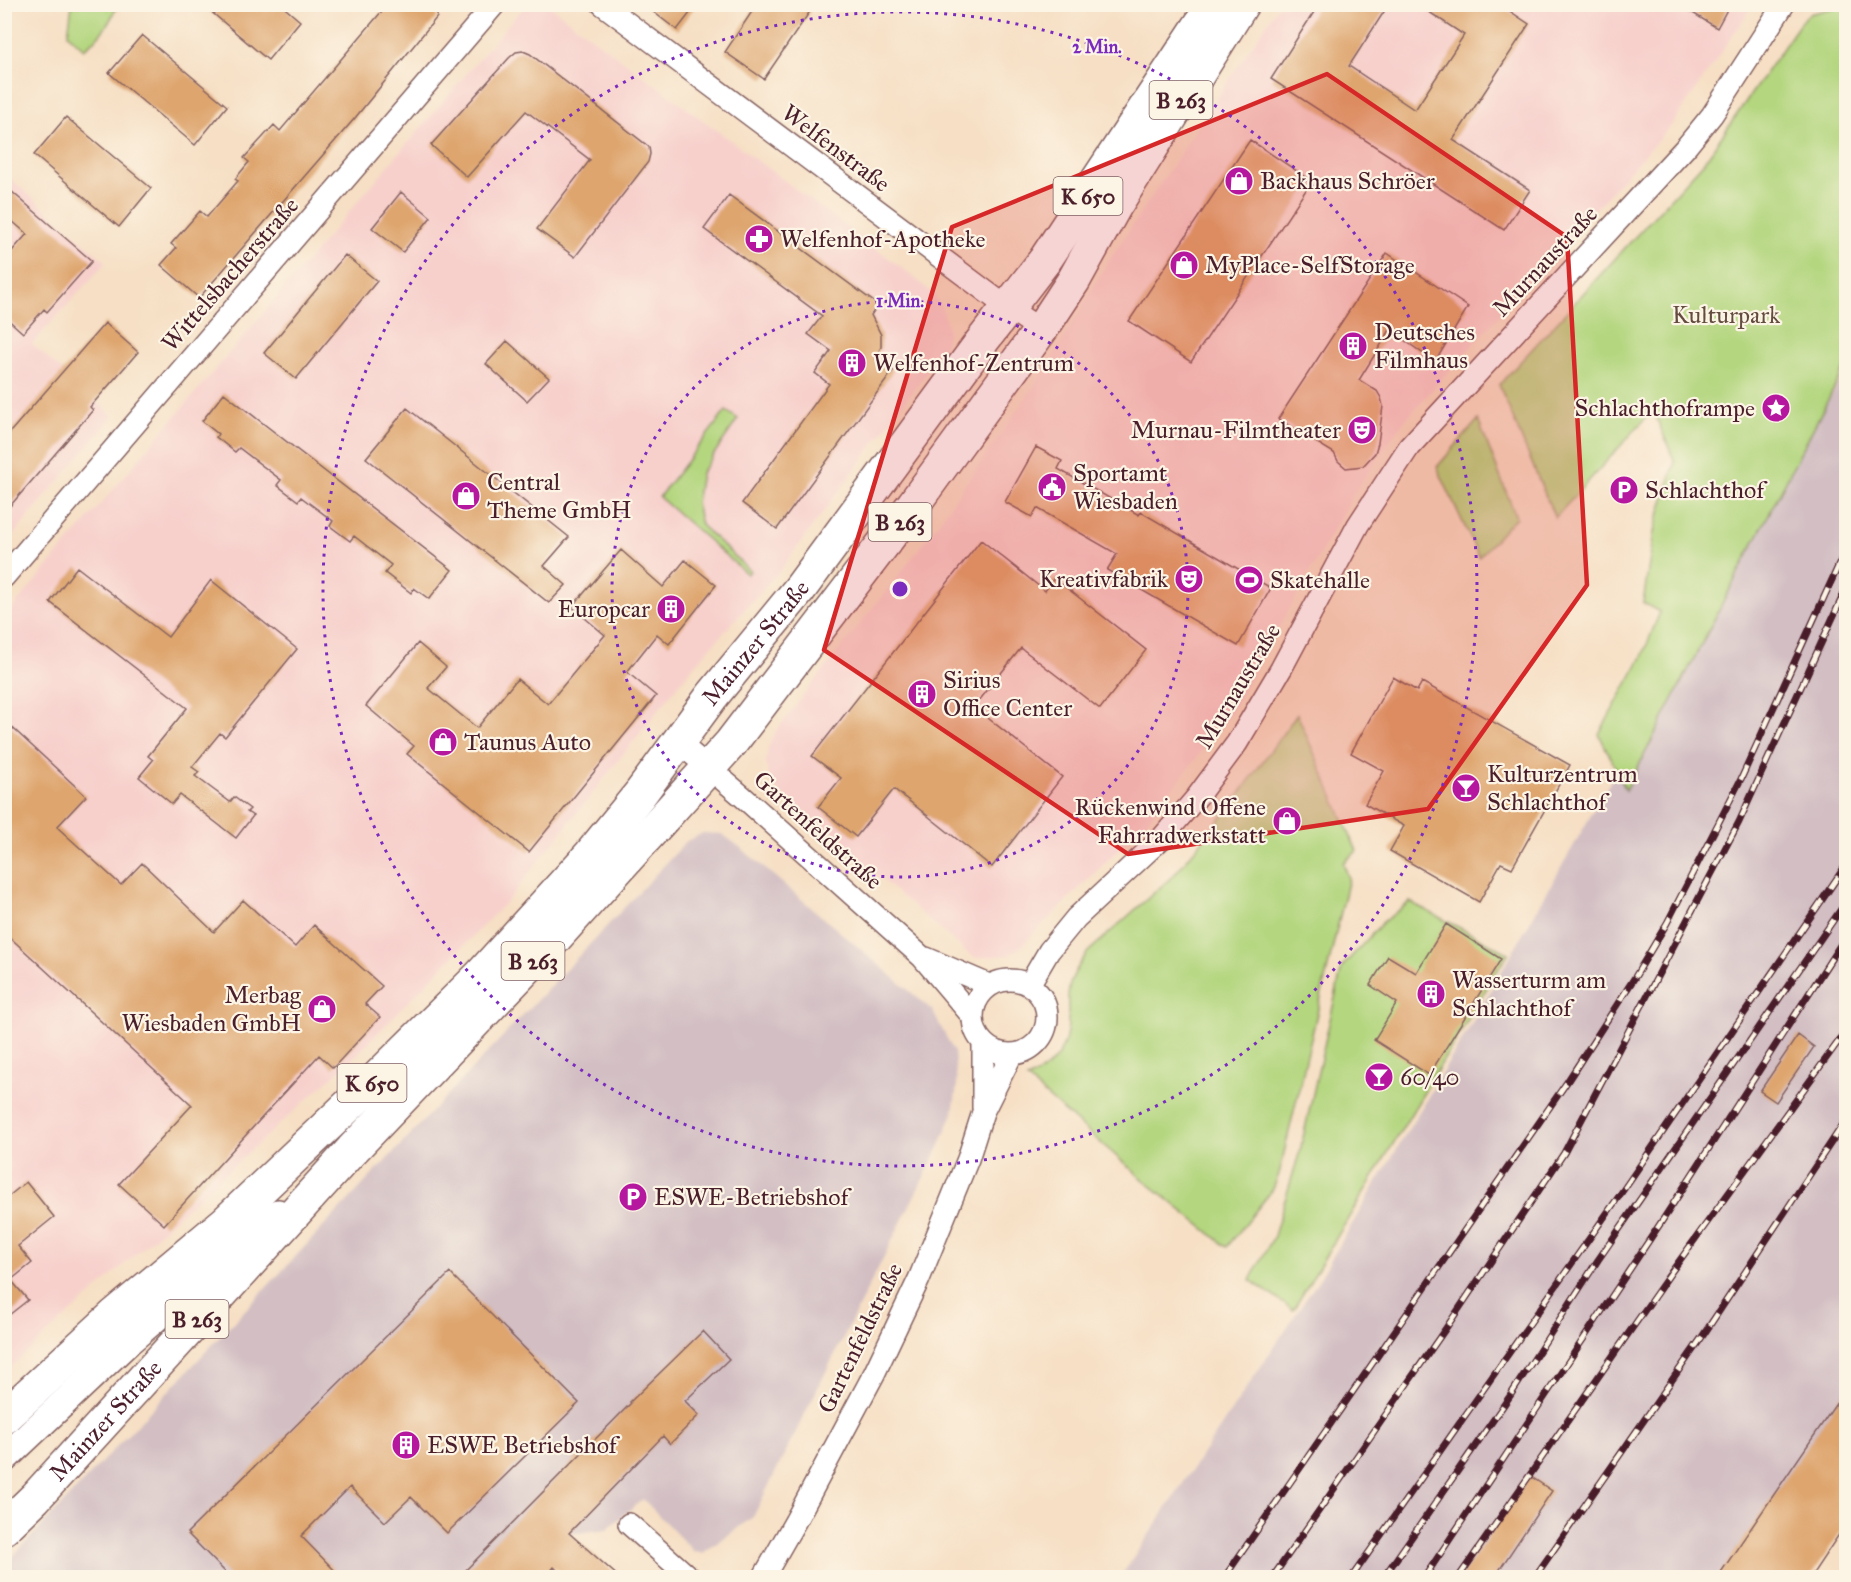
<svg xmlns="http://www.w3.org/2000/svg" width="1851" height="1582" viewBox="0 0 1851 1582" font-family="'IM FELL Great Primer',serif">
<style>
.built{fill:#f7d0cc}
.industrial{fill:#d2bec3}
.green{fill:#b3d67e;stroke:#7e7a54;stroke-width:1.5}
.building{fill:#dea56e}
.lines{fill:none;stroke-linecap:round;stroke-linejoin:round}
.minor-casing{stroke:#866261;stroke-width:24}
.tertiary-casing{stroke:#866261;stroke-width:30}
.primary-casing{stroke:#866261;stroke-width:36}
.minor{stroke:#fff;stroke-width:21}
.tertiary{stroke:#fff;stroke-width:27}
.primary{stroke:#fff;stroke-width:33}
.rail-casing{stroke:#4a1f2b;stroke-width:7}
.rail{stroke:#fcf5e5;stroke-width:4.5;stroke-dasharray:14;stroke-linecap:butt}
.marked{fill:#d62828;fill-opacity:0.2;stroke:#d62828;stroke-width:4.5;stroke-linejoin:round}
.ring{fill:none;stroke:#7b2cbf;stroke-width:3;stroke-dasharray:3 6}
.labels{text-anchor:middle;stroke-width:4.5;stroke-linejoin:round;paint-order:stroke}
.shield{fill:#fcf5e5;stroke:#7f5f63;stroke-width:1.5}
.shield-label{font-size:22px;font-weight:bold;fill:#4a1f2b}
.street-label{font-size:24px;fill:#4a1f2b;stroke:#fcf5e5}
.poi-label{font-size:24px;fill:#4a1f2b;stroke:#fcf5e5;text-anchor:start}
.park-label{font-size:24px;fill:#644d40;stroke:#fcf5e5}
.centre{fill:#7b2cbf;stroke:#fcf5e5;stroke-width:3}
.ring-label{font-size:18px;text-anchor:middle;font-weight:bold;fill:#7b2cbf;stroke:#fcf5e5;stroke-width:4.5;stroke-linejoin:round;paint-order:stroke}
</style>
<rect width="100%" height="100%" fill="#fcf5e5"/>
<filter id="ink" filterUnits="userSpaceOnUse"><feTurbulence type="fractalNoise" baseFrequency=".0167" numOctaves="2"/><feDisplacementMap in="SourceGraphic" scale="12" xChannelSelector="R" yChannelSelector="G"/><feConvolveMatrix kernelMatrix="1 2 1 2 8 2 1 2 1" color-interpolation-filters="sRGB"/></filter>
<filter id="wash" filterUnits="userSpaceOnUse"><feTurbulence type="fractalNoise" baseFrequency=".008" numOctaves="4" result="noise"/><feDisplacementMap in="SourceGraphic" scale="24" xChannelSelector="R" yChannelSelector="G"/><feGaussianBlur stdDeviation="1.35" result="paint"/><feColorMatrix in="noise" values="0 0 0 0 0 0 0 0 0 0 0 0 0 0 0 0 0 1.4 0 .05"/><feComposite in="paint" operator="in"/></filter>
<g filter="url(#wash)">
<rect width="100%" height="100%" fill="#f6dfc4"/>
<path class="built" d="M531,5h17l363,270 21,18 10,15 6,22 -4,19 -163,220 -92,102 -182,230 -153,156 -349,315v-755l509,-599 10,-10z
M1279,5h474l-80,118 -270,299 -49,71 -126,225 -82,104 -127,126 -11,7 -31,3 -8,-4 -193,-165 -7,-13 -3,-12 2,-16 8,-17 151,-192 117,-167 64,-110z
M5,174l101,88 -74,82 81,72 -108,129z"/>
<path class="industrial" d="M1846,370v1034l-129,173 -597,1 198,-297 154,-258z
M703,833l19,1 19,14 191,162 22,42 3,33 -4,28 -14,34 -186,370 -50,36 -9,-1 -51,-53 -36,30 -38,5 -15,33 -9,10 -540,1 -1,-12 683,-725z"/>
<path class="green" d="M72,5h45c-6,17 -18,33 -33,44l-16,-15z
M1846,5v360l-220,425 -27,-56 43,-77 18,-45 -17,-9 11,-71 21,-70 -22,-52 -98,108 -56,-133 205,-223 97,-140 8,-8z
M726,411l12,8 -37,54 -5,30 5,22 49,46 -3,3 -88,-77z
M1478,420l38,97 -37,40 -42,-90z
M1297,714l60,137 -14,12 6,15 -70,296 -6,15 -46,58 -82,-66 -118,-102c20,-8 37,-24 40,-47 3,-14 -1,-29 2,-43 2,-13 11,-26 19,-37l87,-78 56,-68z
M1410,902l98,51 -215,357 -43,-30 24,-44 26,-85 42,-184 41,-45z"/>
<g id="blocks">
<path class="building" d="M202,4h78l20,17 -32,39z
M388,4h49v13l-82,101 -156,180 -38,-33 15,-17 -5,-4 29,-33 7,6 31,-36 -3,-2 14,-17 -5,-4 30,-33 6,6z
M643,4h54l-20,26z
M757,4h58l-51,75 -39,-27z
M1319,4h70l-40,62 66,44 49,-75 -47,-31h82l30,20 -76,116 77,50 -26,40 -233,-151z
M1678,4h52l-13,24z
M142,35l85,71 -32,39 -86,-72z
M523,51l7,3 119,93 1,7 -2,8 -73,95 -38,-28 53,-69 -64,-49 -59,66 -36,-32 78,-87 7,-6z
M66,117l85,71 -32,39 -85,-72z
M1250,140l62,41 -121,181 -62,-41z
M4,185l88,76 -45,51 -3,-3 -21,24 -19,-17v-56l23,-26 -23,-20z
M401,192l30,25 -28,35 -31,-24z
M729,195l149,110 -7,10 10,20v12l-6,11 18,13 -116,158 -35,-26 87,-119 -14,-11 16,-22 -23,-17 14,-18 -118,-87z
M1387,253l81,54 -33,55 -45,-32 -31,50 18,11 4,7 2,8 -5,37 -3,10 -12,13 -17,2 -8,-7 -4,-8 -56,-34z
M345,255l32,26 -81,98 -32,-26z
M105,323l33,29 -48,55 3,3 -89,103v-74z
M507,341l42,37 -22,23 -41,-37z
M224,393l228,177 -23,29 -15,-11 -3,5 -26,-20 6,-8 -37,-29 -4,5 -20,-15 3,-5 -32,-24 -3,4 -21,-16 4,-5 -42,-32 -4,4 -19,-15 2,-3 -16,-13z
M407,408l162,129 -25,29 22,19 -17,18 -183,-145z
M1036,447l26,14 -4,8 81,46 2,-3 130,76 -33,58 -131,-76 10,-16 -80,-46 -5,9 -27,-15z
M981,540l64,51 9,-13 92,72 -46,59 -79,-61 -47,59 88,70 -70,90 -98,-78 -38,48 -38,-30 23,-29 -29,-22z
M621,550l42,37 22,-27 31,25 -47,59 -12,-10 -30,38 29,24 -127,156 -122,-98 7,-8 -48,-40 52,-63 28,24 -18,21 49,40 40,-49 31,25 57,-69 -33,-28z
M77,567l91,70 43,-57 86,69 -72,88 -5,-4 -28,34 7,5 -4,4 35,26 4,-5 16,12 -3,3 6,4 -17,22 -56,-43 -8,9 -33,-27 14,-17 -5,-4 39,-48 -137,-106z
M1393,677l24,14 5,-9 148,83 -58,103 -11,-5 -22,39 -89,-51 14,-25 -39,-22 19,-33 -33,-18z
M4,720l82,76 -29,31 64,58 21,-22 72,69 29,-32 52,47 19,-22 68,61 -17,18 15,13 -47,51 -14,-13 -155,170 -45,-41 73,-79 -188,-173z
M1446,924l55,35 -72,116 -55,-35 23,-37 -27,-18 18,-29 28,17z
M1798,1035l16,12 -38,55 -16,-11z
M26,1182l28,35 -36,29 14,17 -21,17 17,20 -24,19v-119z
M450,1273l129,130 -132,130 -36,-36 -26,25 -35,-35 -49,49 41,42h-111l-44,-45z
M703,1331l26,28 -44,42 14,14 -29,29 -7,-8 -94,97 51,45h-55l-11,-11 -9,11h-87l173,-175 -1,-1z
M1846,1389v135l-36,54h-93z
M1530,1476l22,15 -58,87h-34z"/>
</g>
</g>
<g filter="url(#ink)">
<use href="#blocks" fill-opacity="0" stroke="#866261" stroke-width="1.5"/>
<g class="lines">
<g class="minor-casing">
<path id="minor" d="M602,4l406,304 33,22
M4,577l491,-573
M678,742l64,54 180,161 50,59
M926,958l63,27
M973 1017a37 37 0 1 1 74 0a37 37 0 1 1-74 0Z
M1029,985l20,-34 27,-33 85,-79 36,-42 40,-54 44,-74 77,-144 51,-78 277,-300 26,-32 72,-111
M983,1108v-65
M629,1524l61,54
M763,1578l33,-58 78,-146 45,-95 49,-120 15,-47 29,-58"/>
</g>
<g class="tertiary-casing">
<path id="tertiary" d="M4,1459l124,-117 150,-129"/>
</g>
<g class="primary-casing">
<g id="primary">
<path id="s1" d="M4,1417l111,-102 111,-93 143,-136 110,-109 112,-123 49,-60 72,-98 87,-106 184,-250 62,-80 169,-256"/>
<path id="s2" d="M4,1528l31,-30 317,-348 204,-213 175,-194 182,-238 132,-181 29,-44 41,-74 127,-202"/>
</g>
</g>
<use href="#minor" class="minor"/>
<use href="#tertiary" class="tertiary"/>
<use href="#primary" class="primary"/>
<g class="rail-casing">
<path id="rail" d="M1224,1578l343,-496 68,-105 32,-54 74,-144 105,-230
M1272,1578l174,-250 118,-175 175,-331 107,-233
M1351,1578l266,-379 229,-334
M1383,1578l127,-182 88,-136 248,-358
M1424,1578l238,-357 184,-285
M1458,1578l214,-307 174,-240
M1534,1578l168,-241 144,-217"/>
</g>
<use href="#rail" class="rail"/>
</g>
</g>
<path class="marked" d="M1327,74l240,163 20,348 -159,224 -300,45 -304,-204 128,-423z"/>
<g class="ring">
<circle cx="900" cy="589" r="288"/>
<circle cx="900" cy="589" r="577"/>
</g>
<defs>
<g id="shop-disc" transform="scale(1.5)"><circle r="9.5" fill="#b5179e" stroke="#fcf5e5"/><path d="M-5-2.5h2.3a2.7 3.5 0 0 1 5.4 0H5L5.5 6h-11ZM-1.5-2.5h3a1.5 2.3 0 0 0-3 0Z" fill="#fff"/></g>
<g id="pharmacy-disc" transform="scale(1.5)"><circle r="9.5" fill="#b5179e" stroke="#fcf5e5"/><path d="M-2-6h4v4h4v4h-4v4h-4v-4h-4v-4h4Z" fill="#fff"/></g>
<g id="building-disc" transform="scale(1.5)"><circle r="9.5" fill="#b5179e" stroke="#fcf5e5"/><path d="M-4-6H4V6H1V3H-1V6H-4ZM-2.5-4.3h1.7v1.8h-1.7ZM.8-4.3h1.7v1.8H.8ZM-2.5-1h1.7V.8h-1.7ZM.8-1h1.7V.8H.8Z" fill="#fff"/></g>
<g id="sight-disc" transform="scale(1.5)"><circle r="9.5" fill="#b5179e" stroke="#fcf5e5"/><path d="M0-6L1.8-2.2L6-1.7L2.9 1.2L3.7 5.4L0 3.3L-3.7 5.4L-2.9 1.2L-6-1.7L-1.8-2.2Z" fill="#fff"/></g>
<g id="theatre-disc" transform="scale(1.5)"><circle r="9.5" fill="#b5179e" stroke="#fcf5e5"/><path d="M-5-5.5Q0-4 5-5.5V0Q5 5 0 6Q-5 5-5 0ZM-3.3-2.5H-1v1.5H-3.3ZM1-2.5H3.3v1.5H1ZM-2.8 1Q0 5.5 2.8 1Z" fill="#fff"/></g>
<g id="civic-disc" transform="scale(1.5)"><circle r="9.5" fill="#b5179e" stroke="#fcf5e5"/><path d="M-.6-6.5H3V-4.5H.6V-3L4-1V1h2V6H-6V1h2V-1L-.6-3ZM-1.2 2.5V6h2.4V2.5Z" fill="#fff"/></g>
<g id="parking-disc" transform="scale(1.5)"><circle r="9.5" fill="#b5179e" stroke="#fcf5e5"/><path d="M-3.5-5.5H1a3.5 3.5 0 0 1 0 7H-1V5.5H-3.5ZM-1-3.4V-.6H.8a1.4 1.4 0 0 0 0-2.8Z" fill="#fff"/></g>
<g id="stadium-disc" transform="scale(1.5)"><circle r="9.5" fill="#b5179e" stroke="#fcf5e5"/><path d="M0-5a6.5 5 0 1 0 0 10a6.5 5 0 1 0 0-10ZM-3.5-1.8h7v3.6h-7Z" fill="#fff"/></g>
<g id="bar-disc" transform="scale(1.5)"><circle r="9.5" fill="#b5179e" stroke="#fcf5e5"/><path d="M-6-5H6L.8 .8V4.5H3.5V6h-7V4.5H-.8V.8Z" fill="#fff"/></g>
</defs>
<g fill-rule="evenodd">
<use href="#shop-disc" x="1239" y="181"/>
<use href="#pharmacy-disc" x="759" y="239"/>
<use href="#shop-disc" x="1184" y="265"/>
<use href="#building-disc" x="1353" y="346"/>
<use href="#building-disc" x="852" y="363"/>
<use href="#sight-disc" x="1776" y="408"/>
<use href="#theatre-disc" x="1362" y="430"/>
<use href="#civic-disc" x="1052" y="487"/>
<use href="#parking-disc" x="1624" y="490"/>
<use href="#shop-disc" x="466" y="496"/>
<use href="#theatre-disc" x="1189" y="579"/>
<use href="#stadium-disc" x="1249" y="580"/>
<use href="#building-disc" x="671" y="609"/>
<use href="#building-disc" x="922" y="694"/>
<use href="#shop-disc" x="443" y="742"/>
<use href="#bar-disc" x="1466" y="788"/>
<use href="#shop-disc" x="1287" y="821"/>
<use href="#building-disc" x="1431" y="994"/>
<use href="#shop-disc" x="322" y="1009"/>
<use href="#bar-disc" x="1379" y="1077"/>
<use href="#parking-disc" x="633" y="1197"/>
<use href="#building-disc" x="406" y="1445"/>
</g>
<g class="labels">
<g class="shield">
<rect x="1149.5" y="81" width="63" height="38" rx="4.5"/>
<rect x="1053.5" y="177" width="69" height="38" rx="4.5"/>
<rect x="868.5" y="503" width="63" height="38" rx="4.5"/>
<rect x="501.5" y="942" width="63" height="38" rx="4.5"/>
<rect x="337.5" y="1064" width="69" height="38" rx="4.5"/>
<rect x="165.5" y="1300" width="63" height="38" rx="4.5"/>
</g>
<g class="shield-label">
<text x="1181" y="108">B 263</text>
<text x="1088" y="204">K 650</text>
<text x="900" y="530">B 263</text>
<text x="533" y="969">B 263</text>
<text x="372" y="1091">K 650</text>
<text x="197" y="1327">B 263</text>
</g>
<g class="street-label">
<text transform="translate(836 148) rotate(37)" y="8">Welfenstraße</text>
<text transform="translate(1545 261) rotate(-47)" y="8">Murnaustraße</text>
<text transform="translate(230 274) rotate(-49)" y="8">Wittelsbacherstraße</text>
<text dy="8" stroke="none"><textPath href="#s1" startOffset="1082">Mainzer Straße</textPath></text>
<text transform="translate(1238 686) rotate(-59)" y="8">Murnaustraße</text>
<text transform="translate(818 830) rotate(42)" y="8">Gartenfeldstraße</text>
<text transform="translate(860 1338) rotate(-64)" y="8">Gartenfeldstraße</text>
<text dy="8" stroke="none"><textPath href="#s2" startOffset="148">Mainzer Straße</textPath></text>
</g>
<g class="poi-label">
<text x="1260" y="189">Backhaus Schröer</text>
<text x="780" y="247">Welfenhof-Apotheke</text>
<text x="1205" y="273">MyPlace-SelfStorage</text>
<text x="1374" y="340">Deutsches<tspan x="1374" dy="28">Filmhaus</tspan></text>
<text x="873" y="371">Welfenhof-Zentrum</text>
<text x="1755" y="416" text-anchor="end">Schlachthoframpe</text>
<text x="1341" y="438" text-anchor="end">Murnau-Filmtheater</text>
<text x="1073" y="481">Sportamt<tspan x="1073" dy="28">Wiesbaden</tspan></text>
<text x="487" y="490">Central<tspan x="487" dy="28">Theme GmbH</tspan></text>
<text x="1645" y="498">Schlachthof</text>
<text x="1168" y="587" text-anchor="end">Kreativfabrik</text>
<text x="1270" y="588">Skatehalle</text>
<text x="650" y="617" text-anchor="end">Europcar</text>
<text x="943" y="688">Sirius<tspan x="943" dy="28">Office Center</tspan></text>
<text x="464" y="750">Taunus Auto</text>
<text x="1487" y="782">Kulturzentrum<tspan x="1487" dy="28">Schlachthof</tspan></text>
<text x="1266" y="815" text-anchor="end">Rückenwind Offene<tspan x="1266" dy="28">Fahrradwerkstatt</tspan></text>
<text x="1452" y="988">Wasserturm am<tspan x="1452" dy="28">Schlachthof</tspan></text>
<text x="301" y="1003" text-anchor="end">Merbag<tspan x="301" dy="28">Wiesbaden GmbH</tspan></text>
<text x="1400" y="1085">60/40</text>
<text x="654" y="1205">ESWE-Betriebshof</text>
<text x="427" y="1453">ESWE Betriebshof</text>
</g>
<g class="park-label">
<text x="1726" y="323">Kulturpark</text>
</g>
</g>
<circle cx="900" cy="589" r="9" class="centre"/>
<g class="ring-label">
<text x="1097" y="53">2 Min.</text>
<text x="900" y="307">1 Min.</text>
</g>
<rect width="1851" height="1582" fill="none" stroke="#fcf5e5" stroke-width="24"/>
</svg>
